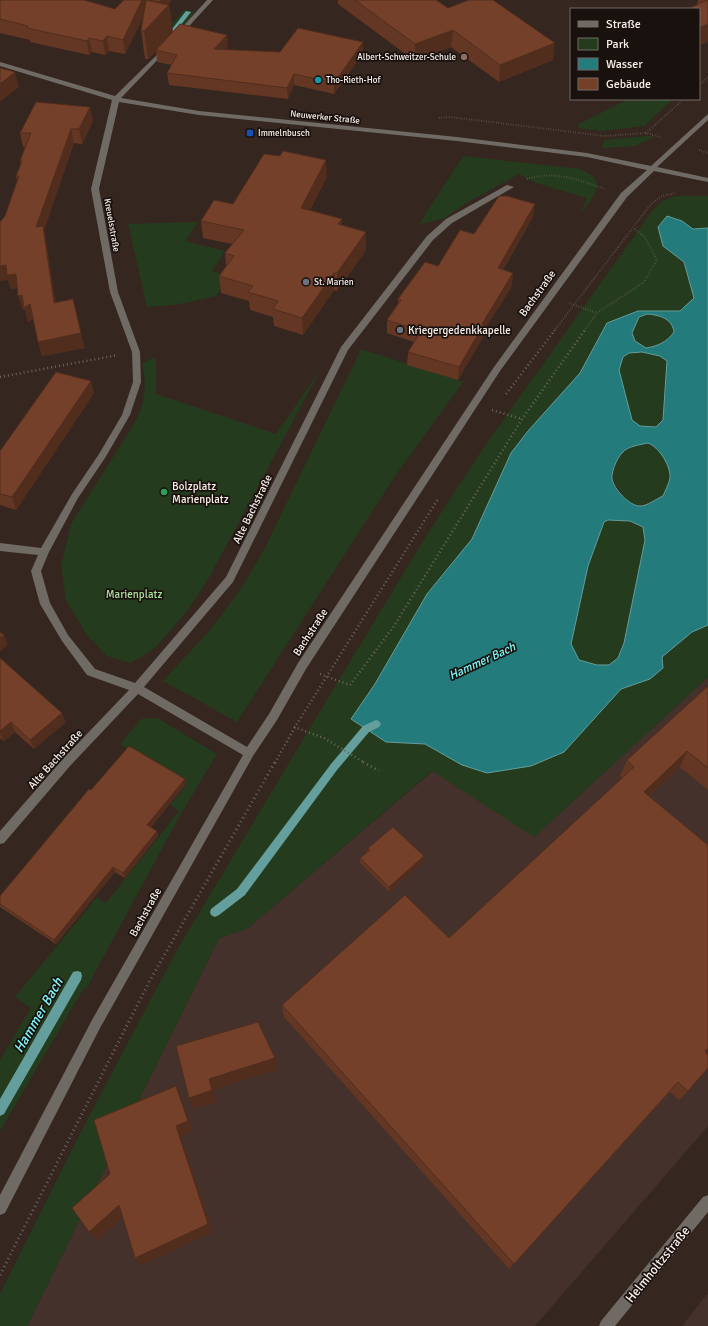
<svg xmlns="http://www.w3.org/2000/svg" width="708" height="1326" viewBox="0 0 708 1326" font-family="Signika,sans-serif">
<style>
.industrial{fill:#44312b}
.green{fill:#243c1d}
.water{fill:#247b7b;stroke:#649e9d;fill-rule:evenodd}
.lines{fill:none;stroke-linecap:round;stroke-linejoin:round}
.stream{fill:#649e9d;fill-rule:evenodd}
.path-far2{stroke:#70635d;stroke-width:2;stroke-dasharray:0.5 2;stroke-linecap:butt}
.path-far1{stroke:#70635d;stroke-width:2.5;stroke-dasharray:1 3;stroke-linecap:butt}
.path{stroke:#70635d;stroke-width:3;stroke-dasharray:1 3.5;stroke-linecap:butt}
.minor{fill:#6f6b64;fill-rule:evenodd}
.wall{fill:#643724}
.shaded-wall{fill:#512d1d}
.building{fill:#74402a;stroke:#512d1d}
.education-dot{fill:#8d6e63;stroke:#18110e;stroke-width:1.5}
.culture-dot{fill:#0f9aa8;stroke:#18110e;stroke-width:1.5}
.transit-dot{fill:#1a4fb4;stroke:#18110e;stroke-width:1.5}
.worship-dot{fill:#6b7280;stroke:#18110e;stroke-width:1.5}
.leisure-dot{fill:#2e9e5b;stroke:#18110e;stroke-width:1.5}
.labels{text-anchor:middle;stroke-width:3.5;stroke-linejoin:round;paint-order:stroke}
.far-poi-label{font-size:9px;fill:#faefeb;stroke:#18110e;text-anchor:start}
.far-street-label{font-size:9px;fill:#faefeb;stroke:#18110e}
.street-label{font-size:11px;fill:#faefeb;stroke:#18110e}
.poi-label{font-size:11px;fill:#faefeb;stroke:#18110e;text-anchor:start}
.park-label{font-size:11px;fill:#abe29d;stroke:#18110e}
.water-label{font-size:12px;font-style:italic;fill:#7ef7f8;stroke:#18110e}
.near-street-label{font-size:13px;fill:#faefeb;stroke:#18110e}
.near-water-label{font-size:14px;font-style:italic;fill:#7ef7f8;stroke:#18110e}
</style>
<rect width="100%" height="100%" fill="#352620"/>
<path class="industrial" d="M708,677v449l-173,200h-508l192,-388 29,-10 185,-157 101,66z
M708,1294v32h-26l22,-28z"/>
<path class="green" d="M184,10l11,2 -21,24 -10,-2z
M629,99h44l-29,27 -42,5 -24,-3 1,-4z
M649,136l5,1 -19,9 -33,2 2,-8z
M463,156l117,13c30,13 14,26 0,45l7,-16 -51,-15 -17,-9 -51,28 -25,17 -24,5z
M676,196h32v32l-15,1 -11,-8 -19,25 21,16 10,36 -14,13h-42l-31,12 -27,50 -52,58 -17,22 -39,86 -45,55 -52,90 -24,35 35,23 39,2 37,21 25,8 44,-7 33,-14 57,-63 29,-10 12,-22 30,-25 16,-7v52l-174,160 -102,-66 -184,157 -29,10 -192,388h-27v-32l86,-172 91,-172 148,-247 101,-167 54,-83 172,-242 10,-10z
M198,222l-13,19 40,10 -13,20 17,5 -13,20 -41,9 -28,2 -19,-83z
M647,314c12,1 25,4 27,18 -7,10 -16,14 -28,16l-11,-7 -3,-8 7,-16z
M361,349l102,33 -68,94 -158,246 -74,-41 47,-51 32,-43 22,-37z
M642,352l19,4 6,5 -4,59 -7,7 -16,-1 -8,-6 -13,-50 3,-13 7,-4z
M156,357v37l120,40 46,-67 -112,209 -22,34 -33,38 -24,15 -24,-7 -21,-22 -20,-34 -5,-34 10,-42 63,-100c12,-23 13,-36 8,-61z
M648,443c11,4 23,23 22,35 -1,6 -5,13 -7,18 -32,15 -32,13 -51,-17 3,-25 12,-31 36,-36z
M608,519l22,2 13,6 2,13 -21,103 -6,15 -9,7h-12l-18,-5 -8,-16 17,-78 16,-44z
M157,718l60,36 -35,58 -96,177 -2,-1 -84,143v-71l31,-52 -16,-11 82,-100 9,6 73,-92 -9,-6 17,-21 -67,-40 21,-25z"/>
<path class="water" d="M667,216l15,5 11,8 15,-1v397l-16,7 -30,25 1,11 -13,11 -29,10 -57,63 -33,14 -44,7 -25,-8 -37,-21 -39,-2 -35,-23 24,-35 52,-90 45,-55 39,-86 17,-22 52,-58 27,-50 31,-12h42l14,-13 -10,-36 -21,-16 -5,-19zM647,314c12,1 25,4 27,18 -7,10 -16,14 -28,16l-11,-7 -3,-8 7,-16zM642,352l18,4 7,5 -4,59 -7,7 -16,-1 -8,-6 -13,-50 4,-13 6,-4zM648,443c11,4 23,23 22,35 -1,6 -5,13 -7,18 -7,3 -16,10 -23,10 -11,0 -26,-17 -28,-27 -1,-7 5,-21 10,-26 6,-7 17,-8 26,-10zM608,520l22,1 13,6 2,13 -21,103 -6,15 -9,7h-12l-18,-5 -8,-16 17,-78 16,-44z"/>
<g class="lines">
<path class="stream" d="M186,11l5,1 -18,23h-4v-2z
M376,720l3,1 2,3 -2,3 -10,5 -32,38 -92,125 -26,20 -4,2 -4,-2 -1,-3 1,-3 26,-20 94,-125 32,-38z
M77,971l4,1 1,4 -1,4 -77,134 -4,2v-17l73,-127z"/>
<path class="path-far2" d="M699,85l9,-8
M439,118l11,-1 155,19 41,-3 14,4
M646,133l38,-34
M699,150l9,3
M527,179c28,-9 52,1 78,10
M569,303l28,10
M554,331l97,-127 11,-8 14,-3
M584,331l13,-18 47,-31 13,-22 -13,-24 -11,-8"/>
<path class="path-far1" d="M0,377l118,-22
M506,394l49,-64
M492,410l30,9
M320,674l30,11 44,-59 128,-207 63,-89
M294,727l30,11 41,25
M275,763l20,-36 143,-228"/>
<path class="path" d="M363,762l16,9
M0,1275l149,-293 126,-220"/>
<path class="minor" d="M207,0h6l-33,36h-4v-2z
M166,46l3,2 -1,1 -47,49 78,13 258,26 130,16 64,13 57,-52v6l-51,47 51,11v4l-54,-11 -27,26 -127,174 -194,298 -29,51 -24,36 -153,272 -95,185 -5,2v-20l92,-175 151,-265 -105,-61 -68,72 -66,77 -4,1v-13l62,-71 67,-70 -42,-15 -25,-34 -22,-37 -9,-33 7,-16 -38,-4v-8l41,5 31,-54 27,-40 23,-39 11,-33 -1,-30 -22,-60 -19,-103 21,-89 -112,-34v-4l115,34zM119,102l80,13 258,26 130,16 60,13 -26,23 -127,174 -196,296 -29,51 -22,33 -103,-60 89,-105 115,-232 85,-110 19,-17 62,-36 -7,-2 -61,34 -19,17 -86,111 -115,230 -91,106 -40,-14 -27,-34 -18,-32 -9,-32 8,-19 29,-54 27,-40 25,-43 11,-33 -1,-30 -22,-60 -19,-103z
M708,1195v17l-93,114h-16l2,-5 102,-124z"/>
</g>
<path class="wall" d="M0,0l115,9 36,-8 18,4 4,27 55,14 -3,4 55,2 83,-10v11l-29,41 -40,-9 -6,14 -119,-14 -2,-12 5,-8 -15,-3 -1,-11 -8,8h-3l-4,-29 3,-15 -19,39 -16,-3 -4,4 -13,-3 -3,3 -59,-13v-2l-30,-7z
M338,0h98l12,8 105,52 -54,22 -48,-35 -36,14 -77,-57z
M698,0h10v41l-9,5v-37l-2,-4z
M93,121l-11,23 -8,-1 -30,87 2,11 9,61 30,46 -43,8 -9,-37 -5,3 -3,-12h-2l-6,-22 -6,1 -3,-9 -3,-64 12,-35 -1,-5 5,-12 -1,-3 5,-14h-2l-3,-14z
M327,177l-17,33 32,9v7l24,6v18l-29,41 -3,-1 -31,45 -29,-9 -1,-9 -23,-7 -1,-9 -28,-8 -2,-17 7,-10 -1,-13 7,-9 -29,-6 -2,-17 32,-17z
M533,217l-30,53 9,16 -29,46v5l-25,43 -51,-15 1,-13 6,-10 -27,-9v-13l11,-15v-6l40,-33 36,-32z
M94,393l-78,117 -16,-5v-54z
M0,658l66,64 -32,27 -19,-17 -11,9 -4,-3z
M708,686v104l-28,-23 -31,29 56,256 -17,39 -9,9 -9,-8 -161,177 -225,-252 -2,-12 167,-67 173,-160 -2,-2 7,-16z
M186,784l-35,43 6,4 1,5 -33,42 -10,-6 -59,72 -56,-37v-11l91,-106z
M368,848l56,8v5l-35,31 -29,-29v-5l8,-7z"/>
<path class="shaded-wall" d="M142,0h9l-26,54 -2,-14z
M161,0h11l-18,21 15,-16 4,28 -17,17v1l-8,8 -4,-28 6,-19z
M708,24v17l-9,5v-18z
M453,30l-2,17 -36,14v-17z
M227,35l1,11 -13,14 -1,-11z
M107,36l2,15 -4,4 -2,-14z
M89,38l3,14 -3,3 -2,-14z
M363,42v11l-29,41v-11z
M555,43l-2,17 -54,22 1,-17z
M15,72l4,15 -19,15v-18z
M294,74v11l-6,14 -1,-11z
M90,107l3,14 -11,23 -3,-15z
M71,129l3,14 -30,87 2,11 12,76 -22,-90z
M326,160l1,17 -25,48 -1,-17z
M535,204l-2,13 -37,64 2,-13z
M342,219v17l-4,-12z
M366,232v18l-29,41v-18z
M6,265l10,9 4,14 -9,1 -3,-9 -8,1v-15z
M334,273v17l-31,45 -1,-17z
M513,273l-1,13 -29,46v5l-25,43 1,-13 23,-43z
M22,295l8,9 4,14 -6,4 -3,-12h-2l-5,-14z
M81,333l4,15 -43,8 -4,-14z
M91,381l3,12 -78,117 -4,-13z
M4,635l4,10 -8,6v-13z
M62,713l4,9 -32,27 -4,-9z
M11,722l4,10 -11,9 -4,-7v-3z
M687,751l-7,16 -43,40 7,-15z
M185,779l1,5 -37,46 -2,-5z
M157,831l1,5 -33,42 -2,-5z
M424,856v5l-35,31v-5z
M113,867l2,5 -59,72 -2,-4z
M275,1058l2,12 -64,20 4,12 -23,7 -5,-11 20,-19z
M176,1086l5,11 12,35 -12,5 32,95 -71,33 -7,-7 41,-132z
M119,1205l8,8 -29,27 -9,-8z"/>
<path class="building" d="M0,0h84l31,9 9,-9h18l-19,40 -16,-4 -4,5 -14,-3 -2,3 -60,-13 1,-2 -28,-7z
M146,0l23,5 -25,26 -3,-1z
M152,0h9l-2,2 -7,-1z
M355,0h81l12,8 21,-8h24l62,43 -55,22 -47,-35 -38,14z
M707,0h1v24l-9,4v-19h-11z
M180,24l47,11 -13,14 66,3 18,-24 65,14 -29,41 -40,-9 -7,14 -120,-15 10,-18 -21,-5z
M0,68l15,4 -15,12z
M36,102l54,5 -11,22h-8l-35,98 7,-1 11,77 19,-4 8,34 -43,9 -8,-38 -6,4 -2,-13 -4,1 -2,-22 -9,1 -1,-10 -6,1v-44l5,-6 14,-40h-3l6,-15h-2l11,-28h-11z
M283,151l43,9 -25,48 41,11 -4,5 28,8 -29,41h-3l-32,45 -29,-9 5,-8 -30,-9 5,-6 -34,-10 15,-20 -9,-3 19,-23 -43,-9 13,-21 19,4 31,-50 16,2z
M499,196h8l28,8 -37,64 15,5 -31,51h2l-25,43 -51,-15 13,-21 -34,-11 14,-20 -3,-1 27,-37 13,4 22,-36 14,4z
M56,372l35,9 -79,116 -12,-3v-43z
M0,632l4,3 -4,3z
M0,658l62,55 -32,27 -19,-18 -11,9z
M708,686v82l-21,-17 -43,41 64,53v203l-3,3 3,4v13l-20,23 -10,-9 -164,182 -232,-259 123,-110 44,43 185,-171 -7,-7z
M129,746l56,33 -38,46 10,6 -34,42 -10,-6 -59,73 -54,-36v-8l89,-107 2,1z
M393,827l31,29 -35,31 -29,-29 10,-8 -2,-2z
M258,1022l17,36 -66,21 3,11 -23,8 -13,-52z
M176,1086l12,35 -12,5 32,98 -73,34 -16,-53 -30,27 -17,-24 38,-34 -16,-54z"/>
<circle class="education-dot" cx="464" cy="57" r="4"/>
<circle class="culture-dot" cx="318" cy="80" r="4"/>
<rect class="transit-dot" x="246" y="129" width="8" height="8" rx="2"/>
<g class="worship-dot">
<circle cx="306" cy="282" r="4"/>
<circle cx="400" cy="330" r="4"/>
</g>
<circle class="leisure-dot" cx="164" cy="492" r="4"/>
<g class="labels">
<g class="far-poi-label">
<text x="456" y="60" text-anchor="end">Albert-Schweitzer-Schule</text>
<text x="326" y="83">Tho-Rieth-Hof</text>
<text x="258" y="136">Immelnbusch</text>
<text x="314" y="285">St. Marien</text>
</g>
<g class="far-street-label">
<text transform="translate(325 117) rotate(6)" y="3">Neuwerker Straße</text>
<text transform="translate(112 225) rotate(80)" y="3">Kreuelsstraße</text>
</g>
<g class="street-label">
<text transform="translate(537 293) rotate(-54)" y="4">Bachstraße</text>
<text transform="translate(252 509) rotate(-64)" y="4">Alte Bachstraße</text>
<text transform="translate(310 632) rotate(-57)" y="4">Bachstraße</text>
<text transform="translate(55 759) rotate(-48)" y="4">Alte Bachstraße</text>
<text transform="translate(145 912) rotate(-61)" y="4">Bachstraße</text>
</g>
<g class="poi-label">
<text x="408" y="334">Kriegergedenkkapelle</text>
<text x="172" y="490">Bolzplatz<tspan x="172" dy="13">Marienplatz</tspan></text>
</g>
<g class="park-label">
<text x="134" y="598">Marienplatz</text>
</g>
<g class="water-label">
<text transform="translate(482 661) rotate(-25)" y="4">Hammer Bach</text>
</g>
<g class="near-street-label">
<text transform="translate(657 1264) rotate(-51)" y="5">Helmholtzstraße</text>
</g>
<g class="near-water-label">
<text transform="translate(38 1015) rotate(-60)" y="5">Hammer Bach</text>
</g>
</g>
<rect x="570" y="8" width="130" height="92" fill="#18110e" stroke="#726a66"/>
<rect x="578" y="21" width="20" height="6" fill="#6f6b64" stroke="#726a66"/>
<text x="606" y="28" font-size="12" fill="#faefeb">Straße</text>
<rect x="578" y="38" width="20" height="12" fill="#243c1d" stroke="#726a66"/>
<text x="606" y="48" font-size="12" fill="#faefeb">Park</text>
<rect x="578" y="58" width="20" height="12" fill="#247b7b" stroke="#726a66"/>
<text x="606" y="68" font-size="12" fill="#faefeb">Wasser</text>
<rect x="578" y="78" width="20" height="12" fill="#74402a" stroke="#726a66"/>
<text x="606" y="88" font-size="12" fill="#faefeb">Gebäude</text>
</svg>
